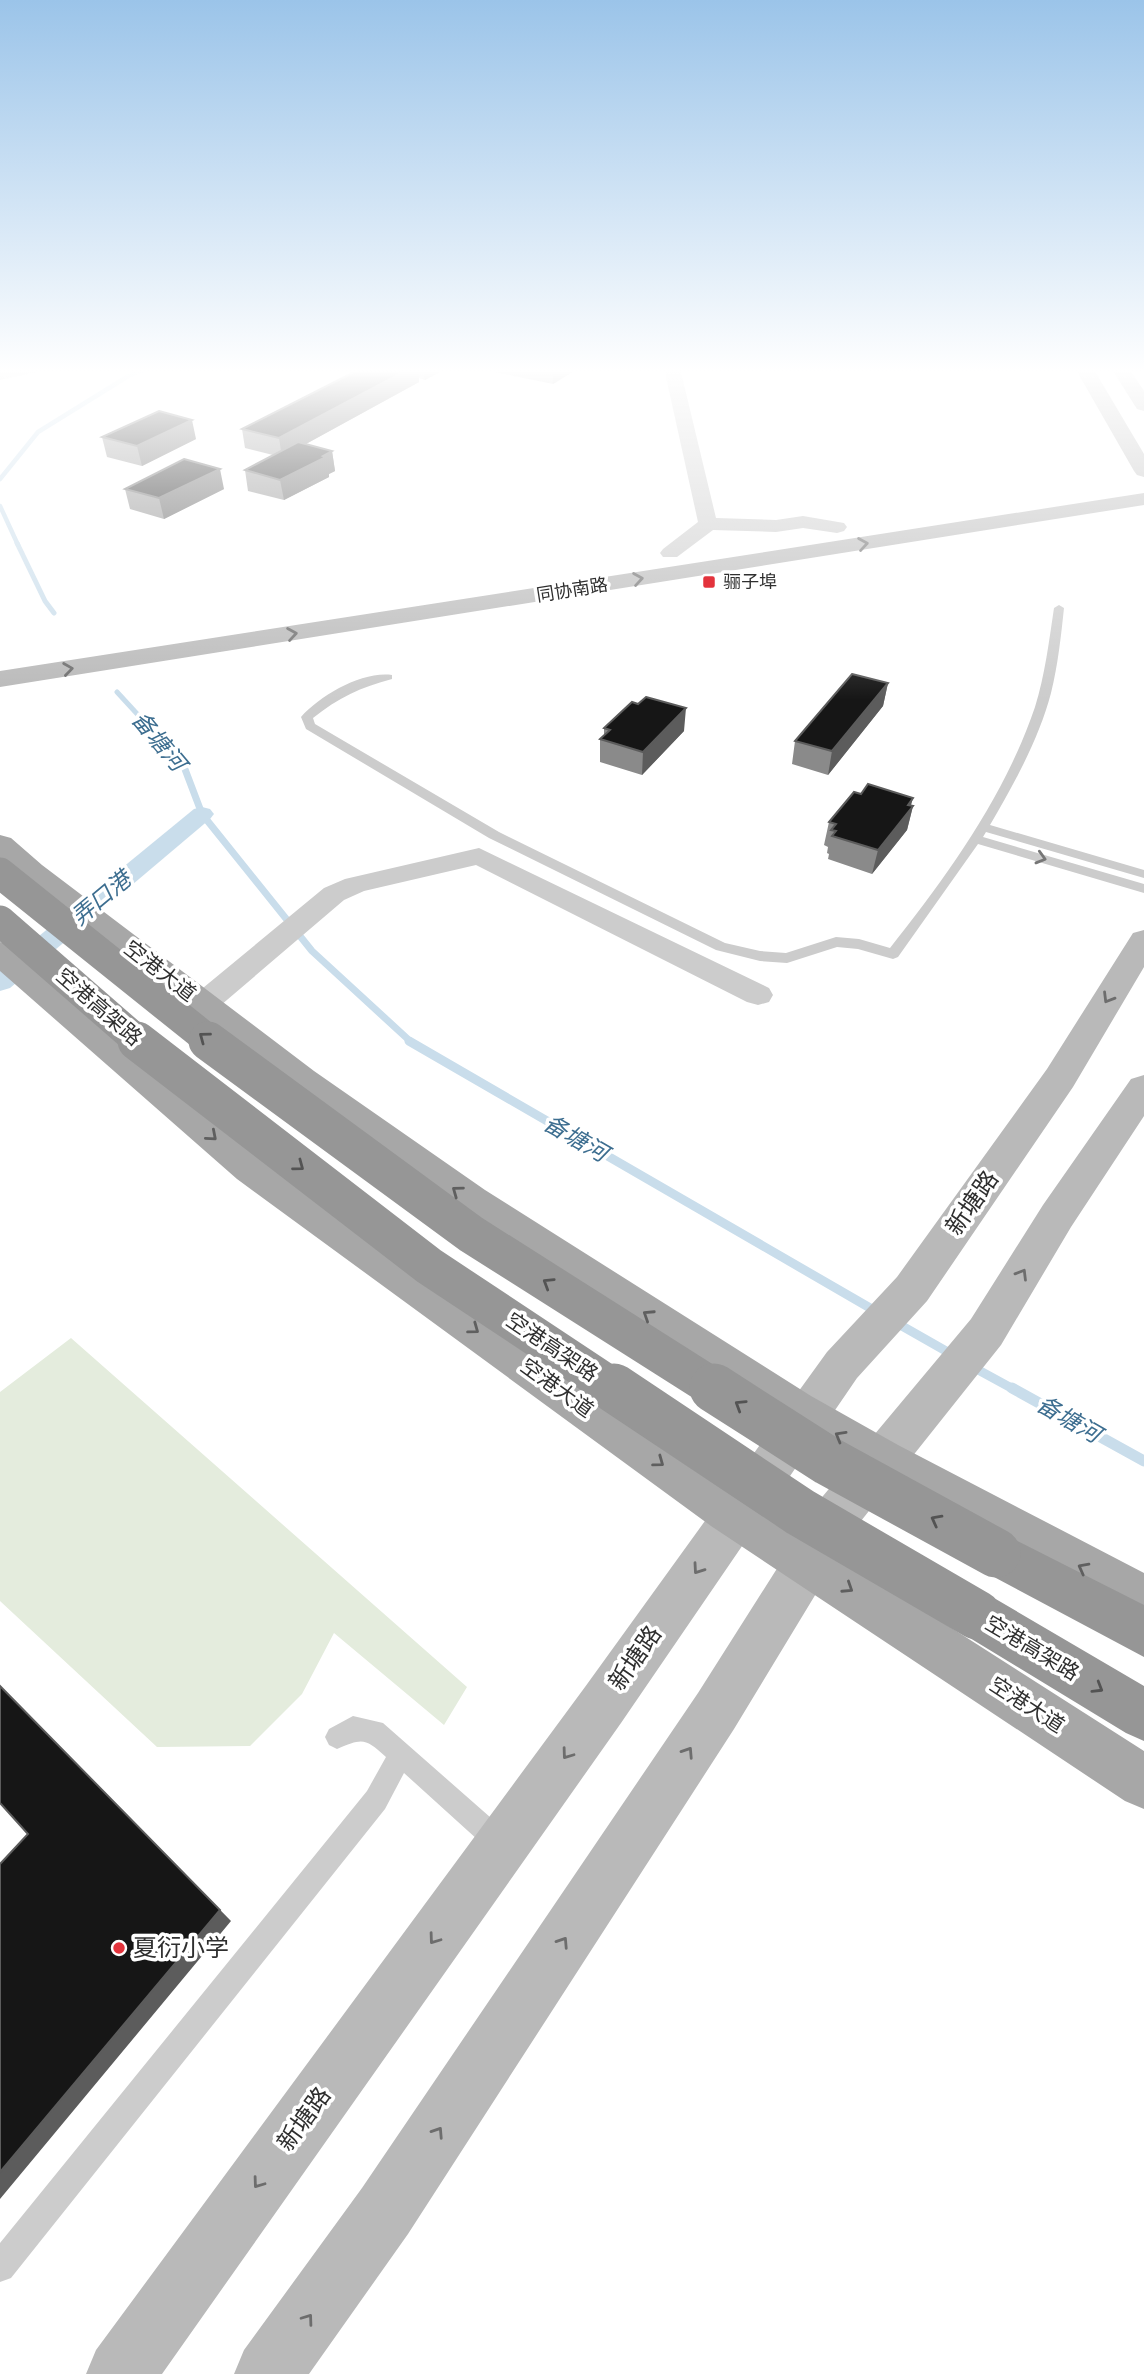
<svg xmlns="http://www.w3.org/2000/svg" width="1144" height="2374" viewBox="0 0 1144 2374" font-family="'Work Sans','Noto Sans SC',sans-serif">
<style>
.green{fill:#e4ecdd}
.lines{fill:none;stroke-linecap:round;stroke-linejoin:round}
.stream-far4{stroke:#c9ddeb;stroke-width:4.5}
.stream-far3{stroke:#c9ddeb;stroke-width:5}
.stream-far2{stroke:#c9ddeb;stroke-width:7}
.stream-far1{stroke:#c9ddeb;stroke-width:9}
.stream{stroke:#c9ddeb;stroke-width:11}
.canal{fill:#c9ddeb;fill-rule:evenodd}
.lane{fill:#ccc;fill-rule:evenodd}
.street{fill:#ccc;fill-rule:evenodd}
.secondary{fill:#b9b9b9;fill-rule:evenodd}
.primary{fill:#a7a7a7;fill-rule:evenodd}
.highway{fill:#969696;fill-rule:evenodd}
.highway-bridge-far2{stroke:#969696;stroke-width:31}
.highway-bridge-far1{stroke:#969696;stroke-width:39}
.highway-bridge{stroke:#969696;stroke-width:49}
.wall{fill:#8a8a8a}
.shaded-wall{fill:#5c5c5c}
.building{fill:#161616;stroke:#5c5c5c;stroke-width:2}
.oneway{stroke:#6d6d6d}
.oneway2{stroke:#767676}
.oneway3{stroke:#535353}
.oneway4{stroke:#5f5f5f}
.poi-dot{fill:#e3333c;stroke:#fff;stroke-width:2.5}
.labels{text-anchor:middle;stroke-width:7;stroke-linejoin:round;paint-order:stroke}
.far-poi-label{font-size:18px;fill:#2f2f2f;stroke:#fff;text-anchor:start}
.far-street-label{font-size:18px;fill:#2f2f2f;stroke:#fff}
.street-label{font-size:21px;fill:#2f2f2f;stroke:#fff}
.water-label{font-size:23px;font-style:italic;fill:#3d6e90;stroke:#fff}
.near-street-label{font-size:24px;fill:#2f2f2f;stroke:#fff}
.near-poi-label{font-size:24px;fill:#2f2f2f;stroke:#fff;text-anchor:start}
</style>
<rect width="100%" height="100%" fill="#fff"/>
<path class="green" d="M71,1338l396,349 -23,38 -110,-92 -32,61 -52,52 -93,1 -157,-146v-209z"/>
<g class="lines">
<path class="stream-far4" d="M0,479l38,-47 92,-57 20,-7
M0,506l18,39"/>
<path class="stream-far3" d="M17,543l28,58 9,12
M117,692l67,73"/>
<path class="stream-far2" d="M183,764l19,50 110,137 99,91"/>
<path class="stream-far1" d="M409,1041l468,271
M895,1322l58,33
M971,1366l44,24"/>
<path class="stream" d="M1012,1388l132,73"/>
<path class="canal" d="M202,807l8,2 4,5 -4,5 -200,169 -10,3v-23l194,-159z"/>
<path class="lane" d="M1059,605l5,3c-3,28 -6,57 -13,85 -12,46 -37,91 -61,132l154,45v8l-158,-46 -3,5 161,47v9l-166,-49 -80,113 -5,2 -35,-10 -21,-2 -50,16 -27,-2 -44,-11 -227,-112 -183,-109 -5,-12c20,-22 61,-46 91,-42v4c-31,8 -54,19 -79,39l2,6 184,108 226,111 35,8 26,2 50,-16 23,2 31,9c57,-72 115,-152 145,-241 10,-32 14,-66 19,-99z
M353,1716l30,7 124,109 4,9 -4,9 -9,4 -9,-4 -85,-77 -19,36 -374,469 -11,4v-39l367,-452 19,-34c-21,-19 -23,-19 -49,-8l-8,-4 -4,-8 4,-8z"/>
<path class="street" d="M664,368h16l36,150 60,2 27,-4 41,7 3,4 -3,4 -7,2 -34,-5 -27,4 -63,-2 -36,27h-14l-3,-4 3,-4 35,-27z
M479,848l290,140 4,7 -4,7 -11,3 -11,-3 -271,-137 -112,26 -20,9 -130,111 -11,3 -11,-3 -4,-7 4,-7 132,-109 21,-9z"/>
<path class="secondary" d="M8,368h32l-3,4 -37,8v-10z
M1075,368h18l51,86v23l-7,-2 -3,-4z
M1111,368h18l15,23v20l-7,-2z
M1144,493v12l-1144,182v-16z
M1144,930v37l-71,120 -146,214 -70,77 -236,345 -459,651h-76l10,-24 489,-663 242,-335 70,-75 150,-208 86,-136z
M1144,1075v41l-73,111 -70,118 -144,181 -123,203 -326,505 -99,140h-75l10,-24 118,-162 336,-495 125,-197 148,-177 72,-114 88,-126z"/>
<path class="primary" d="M0,835l11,3 31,27 272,206 171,119 326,206 87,49 246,128v50l-278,-148 -87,-51 -322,-212 -169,-123 -268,-210 -20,-19z
M0,942l11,4 252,213 482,337 399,255v58l-19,-8 -414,-275 -474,-347 -237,-208z"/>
<path class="highway" d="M996,1530l148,75v52l-165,-88 -7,-16 7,-16z
M977,1591l17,7 150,88v55l-18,-8 -166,-101 -8,-17 8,-17z"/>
<path class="highway-bridge-far2" d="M0,873l211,169
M0,921l139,121"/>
<path class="highway-bridge-far1" d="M137,1041l292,225 187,124
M208,1041l263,193 246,156"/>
<path class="highway-bridge" d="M614,1388l186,124 177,103
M714,1388l114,73 168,92"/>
</g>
<path class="wall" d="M362,368h85l-22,12 -6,-2v4l-113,62 26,7 3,20 -6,3v3l-45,23 -36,-9 -3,-21 28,-15 -28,-7 -3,-19z
M475,368h104l-26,16z
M102,437l94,2 -54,27 -35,-9z
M125,489h99l-60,30 -34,-10z
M888,683l-5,23 -55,69 -36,-11 3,-23z
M604,728l80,3 -42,44 -42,-13v-23l4,-4z
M861,794l52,12 -6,24 -35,44 -44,-15 1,-5 -2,-1 1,-6 -4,-2 5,-23z"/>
<path class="shaded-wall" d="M411,368h7l1,14 -137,75 -3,-19z
M424,368h23l-22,12z
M553,368h26l-26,16z
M192,420l4,19 -54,27 -5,-20z
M332,451l3,20 -6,3v3l-45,23 -4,-20z
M220,469l4,20 -60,30 -5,-21z
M888,683l-5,23 -55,69 4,-24z
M686,708l-2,23 -42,44 1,-23z
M913,798l-3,11 3,-3 -6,24 -35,44 6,-24z
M0,1686l231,235 -231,278v-27l220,-262z"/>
<path class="building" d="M362,368h49l-132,70 -37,-9z
M159,411l33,9 -55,26 -35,-9z
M298,442l34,9 -9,5 3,1 -46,23 -35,-10z
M184,459l36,10 -61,29 -34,-9z
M852,674l36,9 -56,68 -37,-10z
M646,697l40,11 -43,44 -43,-13 10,-9 -6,-2 28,-26 6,2z
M868,784l45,14 -5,7 5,1 -35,44 -46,-14 4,-5 -5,-1 5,-6 -7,-2 25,-30 7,2z
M0,1686l220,224 -220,262v-308l28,-30 -28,-31z"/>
<defs><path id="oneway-chevron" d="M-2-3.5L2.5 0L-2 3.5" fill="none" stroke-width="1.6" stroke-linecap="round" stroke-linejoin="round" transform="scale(1.75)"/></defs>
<g class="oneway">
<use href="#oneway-chevron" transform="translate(863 544) rotate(-9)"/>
<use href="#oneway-chevron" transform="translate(638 579) rotate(-9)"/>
<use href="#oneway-chevron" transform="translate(292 634) rotate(-9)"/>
<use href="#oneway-chevron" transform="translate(68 669) rotate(-8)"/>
<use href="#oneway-chevron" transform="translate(1108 998) rotate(121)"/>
<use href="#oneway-chevron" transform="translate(1022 1274) rotate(-59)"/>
<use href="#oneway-chevron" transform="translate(698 1569) rotate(125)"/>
<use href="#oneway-chevron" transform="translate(688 1752) rotate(-57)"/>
<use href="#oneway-chevron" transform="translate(567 1754) rotate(126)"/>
<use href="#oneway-chevron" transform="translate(434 1939) rotate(126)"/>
<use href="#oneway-chevron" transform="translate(563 1942) rotate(-57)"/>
<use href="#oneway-chevron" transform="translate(438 2132) rotate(-57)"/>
<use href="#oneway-chevron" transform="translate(258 2183) rotate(126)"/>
<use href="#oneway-chevron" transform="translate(308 2319) rotate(-54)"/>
</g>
<use class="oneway2" href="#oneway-chevron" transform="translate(1041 858) rotate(16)"/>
<g class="oneway3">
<use href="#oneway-chevron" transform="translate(204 1037) rotate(-143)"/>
<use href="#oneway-chevron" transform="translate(299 1166) rotate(37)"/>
<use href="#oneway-chevron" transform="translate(548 1283) rotate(-148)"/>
<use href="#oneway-chevron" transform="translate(740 1405) rotate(-148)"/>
<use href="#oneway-chevron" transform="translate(936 1520) rotate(-152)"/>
<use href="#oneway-chevron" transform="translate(1098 1688) rotate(31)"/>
</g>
<g class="oneway4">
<use href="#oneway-chevron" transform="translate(212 1136) rotate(41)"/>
<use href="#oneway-chevron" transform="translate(457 1191) rotate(-144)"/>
<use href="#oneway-chevron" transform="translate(648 1315) rotate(-147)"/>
<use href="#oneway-chevron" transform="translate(474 1329) rotate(36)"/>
<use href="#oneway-chevron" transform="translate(840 1436) rotate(-150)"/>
<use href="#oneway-chevron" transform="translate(659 1462) rotate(36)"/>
<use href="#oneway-chevron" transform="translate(1083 1568) rotate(-152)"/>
<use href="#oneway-chevron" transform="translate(848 1588) rotate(33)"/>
</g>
<linearGradient id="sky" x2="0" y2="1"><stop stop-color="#9bc4e9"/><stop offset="0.53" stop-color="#fff"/><stop offset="1" stop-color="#fff" stop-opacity="0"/></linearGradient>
<rect width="1144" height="700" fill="url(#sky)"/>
<g class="poi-dot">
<rect x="702" y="575" width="14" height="14" rx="3.5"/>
<circle cx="119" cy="1948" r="7"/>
</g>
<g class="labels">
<g class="far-poi-label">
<text x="723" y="588">骊子埠</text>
</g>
<g class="far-street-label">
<text transform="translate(572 590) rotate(-9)" y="6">同协南路</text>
</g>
<g class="street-label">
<text transform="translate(160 971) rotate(38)" y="7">空港大道</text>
<text transform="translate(99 1007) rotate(41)" y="7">空港高架路</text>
<text transform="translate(552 1347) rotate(34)" y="7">空港高架路</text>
<text transform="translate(557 1388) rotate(36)" y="7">空港大道</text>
<text transform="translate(1032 1648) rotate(31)" y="7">空港高架路</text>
<text transform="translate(1027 1705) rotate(33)" y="7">空港大道</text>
</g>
<g class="water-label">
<text transform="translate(159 741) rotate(50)" y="8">备塘河</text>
<text transform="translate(101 898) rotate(-40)" y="8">弄口港</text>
<text transform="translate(576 1138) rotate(30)" y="8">备塘河</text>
<text transform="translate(1069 1419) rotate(30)" y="8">备塘河</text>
</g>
<g class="near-street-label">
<text transform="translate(972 1203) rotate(-55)" y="8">新塘路</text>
<text transform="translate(635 1658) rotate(-55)" y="8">新塘路</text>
<text transform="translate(304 2119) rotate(-54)" y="8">新塘路</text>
</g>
<g class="near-poi-label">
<text x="133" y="1956">夏衍小学</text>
</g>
</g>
</svg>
